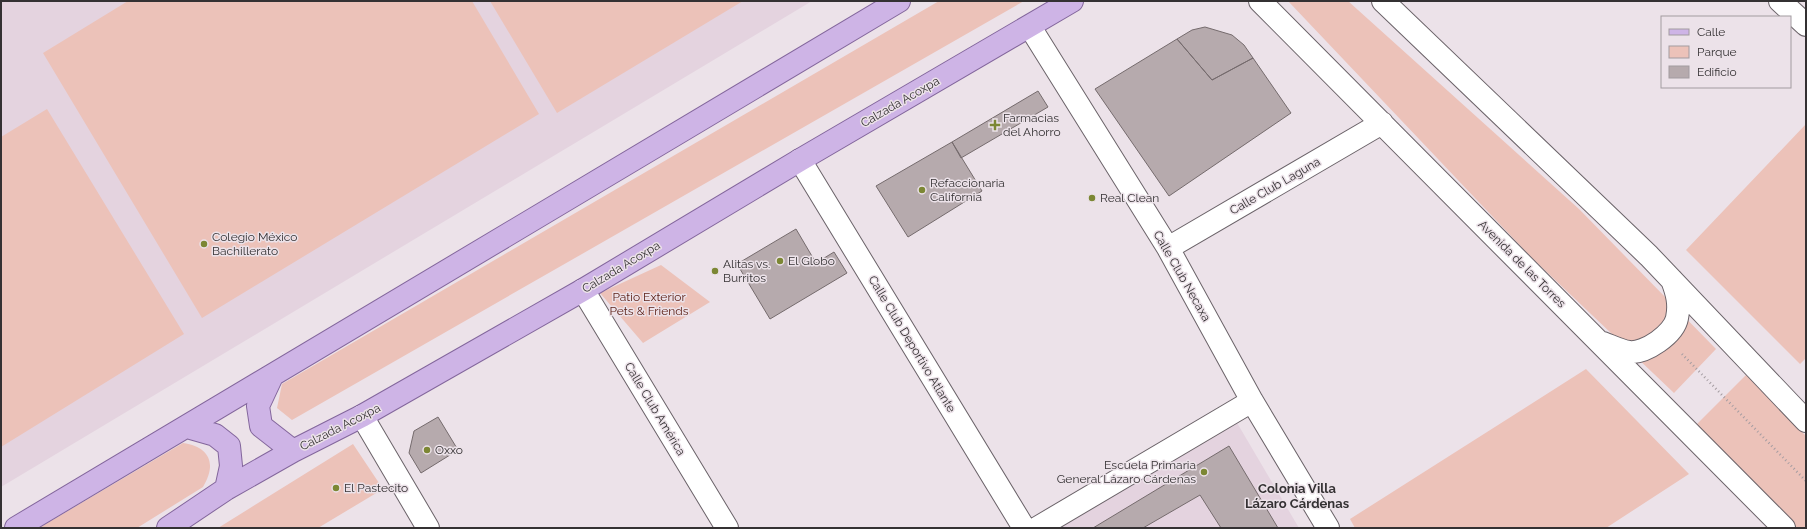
<svg xmlns="http://www.w3.org/2000/svg" width="1807" height="529" viewBox="0 0 1807 529" font-family="Raleway,sans-serif">
<style>
.built{fill:#e4d3df}
.green{fill:#ecc2b9}
.building{fill:#b6aaad;stroke:#756b6d}
.lines{fill:none;stroke-linecap:round;stroke-linejoin:round}
.minor-casing{stroke:#6b6369;stroke-width:24}
.major-casing{stroke:#83669c;stroke-width:24}
.path{stroke:#a49ca1;stroke-width:2.5;stroke-dasharray:1 3;stroke-linecap:butt}
.minor{stroke:#fff;stroke-width:22}
.major{stroke:#ceb4e6;stroke-width:22}
.poi-dot{fill:#7c8734;stroke:#ece2e9;stroke-width:1.5}
.labels{text-anchor:middle;stroke-width:3;stroke-linejoin:round;paint-order:stroke}
.street-label{font-size:12px;fill:#343133;stroke:#ece2e9}
.poi-label{font-size:12px;fill:#343133;stroke:#ece2e9;text-anchor:start}
.park-label{font-size:12px;fill:#5d2117;stroke:#ece2e9}
.neighbourhood-label{font-size:13px;font-weight:bold;fill:#343133;stroke:#ece2e9}
</style>
<rect width="100%" height="100%" fill="#ece2e9"/>
<path class="built" d="M1,1h811l-811,486z
M1233,416l66,112h-246z"/>
<path class="green" d="M128,1h344l67,113 -337,204 -159,-265z
M490,1h253l-186,112z
M939,1h85l-732,419 -15,-12 5,-24z
M1288,1h60l231,208 137,140 -42,44 -142,-135z
M47,109l137,225 -183,113v-310z
M1806,124v234l-6,6 -114,-114z
M661,265l49,37 -67,41 -43,-50z
M1586,369l103,105 -83,54h-251l-5,-9z
M1746,375l60,61v92h-10l-102,-101z
M183,443c27,4 34,21 20,44l-66,41h-98z
M353,444l30,45 -65,39h-100z"/>
<path class="building" d="M1205,27l27,8 12,10 9,13 -41,22 -35,-41 15,-9z
M1177,39l35,41 41,-22 38,55 -122,83 -74,-107z
M1038,91l10,16 -87,51 -9,-16z
M952,142l30,49 -74,46 -32,-51z
M796,229l20,34 18,-11 13,21 -77,46 -33,-55z
M438,417l20,33 -37,23 -12,-20 5,-22z
M1229,446l49,82h-57l-21,-33 -57,33h-50z"/>
<g class="lines">
<g class="minor-casing">
<path id="minor" d="M1260,1l524,527
M1383,1l266,255 157,165
M1780,1l26,24
M1030,27l138,221 84,153 76,127
M800,160l224,368
M1168,248l214,-125
M583,290l144,238
M1603,343c8,3 18,8 26,9 16,2 45,-18 48,-34 3,-14 0,-25 -5,-38
M362,416l66,112
M1037,528l215,-127"/>
</g>
<g class="major-casing">
<path id="major" d="M272,376l-14,30 3,20 32,25
M187,427l28,8 14,11 2,20 -5,23
M16,528l883,-527
M168,528l58,-39 67,-38 69,-35 221,-126 217,-130 272,-159"/>
</g>
<path class="path" d="M1682,354l124,127"/>
<use href="#minor" class="minor"/>
<use href="#major" class="major"/>
</g>
<g class="poi-dot">
<path d="M993 119h4v4h4v4h-4v4h-4v-4h-4v-4h4z"/>
<circle cx="922" cy="190" r="4"/>
<circle cx="1092" cy="198" r="4"/>
<circle cx="204" cy="244" r="4"/>
<circle cx="780" cy="261" r="4"/>
<circle cx="715" cy="271" r="4"/>
<circle cx="427" cy="450" r="4"/>
<circle cx="1204" cy="472" r="4"/>
<circle cx="336" cy="488" r="4"/>
</g>
<g class="labels">
<g class="street-label">
<text transform="translate(900 102) rotate(-30)" y="4">Calzada Acoxpa</text>
<text transform="translate(1275 186) rotate(-30)" y="4">Calle Club Laguna</text>
<text transform="translate(1522 264) rotate(45)" y="4">Avenida de las Torres</text>
<text transform="translate(621 267) rotate(-31)" y="4">Calzada Acoxpa</text>
<text transform="translate(1182 276) rotate(60)" y="4">Calle Club Necaxa</text>
<text transform="translate(912 344) rotate(59)" y="4">Calle Club Deportivo Atlante</text>
<text transform="translate(655 409) rotate(59)" y="4">Calle Club América</text>
<text transform="translate(340 427) rotate(-27)" y="4">Calzada Acoxpa</text>
</g>
<g class="poi-label">
<text x="1003" y="122">Farmacias<tspan x="1003" dy="14">del Ahorro</tspan></text>
<text x="930" y="187">Refaccionaria<tspan x="930" dy="14">California</tspan></text>
<text x="1100" y="202">Real Clean</text>
<text x="212" y="241">Colegio México<tspan x="212" dy="14">Bachillerato</tspan></text>
<text x="788" y="265">El Globo</text>
<text x="723" y="268">Alitas vs.<tspan x="723" dy="14">Burritos</tspan></text>
<text x="435" y="454">Oxxo</text>
<text x="1196" y="469" text-anchor="end">Escuela Primaria<tspan x="1196" dy="14">General Lázaro Cárdenas</tspan></text>
<text x="344" y="492">El Pastecito</text>
</g>
<g class="park-label">
<text x="649" y="301">Patio Exterior<tspan x="649" dy="14">Pets &amp; Friends</tspan></text>
</g>
<g class="neighbourhood-label">
<text x="1297" y="493">Colonia Villa<tspan x="1297" dy="15">Lázaro Cárdenas</tspan></text>
</g>
</g>
<rect width="1807" height="529" fill="none" stroke="#343133" stroke-width="4"/>
<rect x="1661" y="16" width="130" height="72" fill="#ece2e9" stroke="#a29ba0"/>
<rect x="1669" y="29" width="20" height="6" fill="#ceb4e6" stroke="#a29ba0"/>
<text x="1697" y="36" font-size="12" fill="#343133">Calle</text>
<rect x="1669" y="46" width="20" height="12" fill="#ecc2b9" stroke="#a29ba0"/>
<text x="1697" y="56" font-size="12" fill="#343133">Parque</text>
<rect x="1669" y="66" width="20" height="12" fill="#b6aaad" stroke="#a29ba0"/>
<text x="1697" y="76" font-size="12" fill="#343133">Edificio</text>
</svg>
